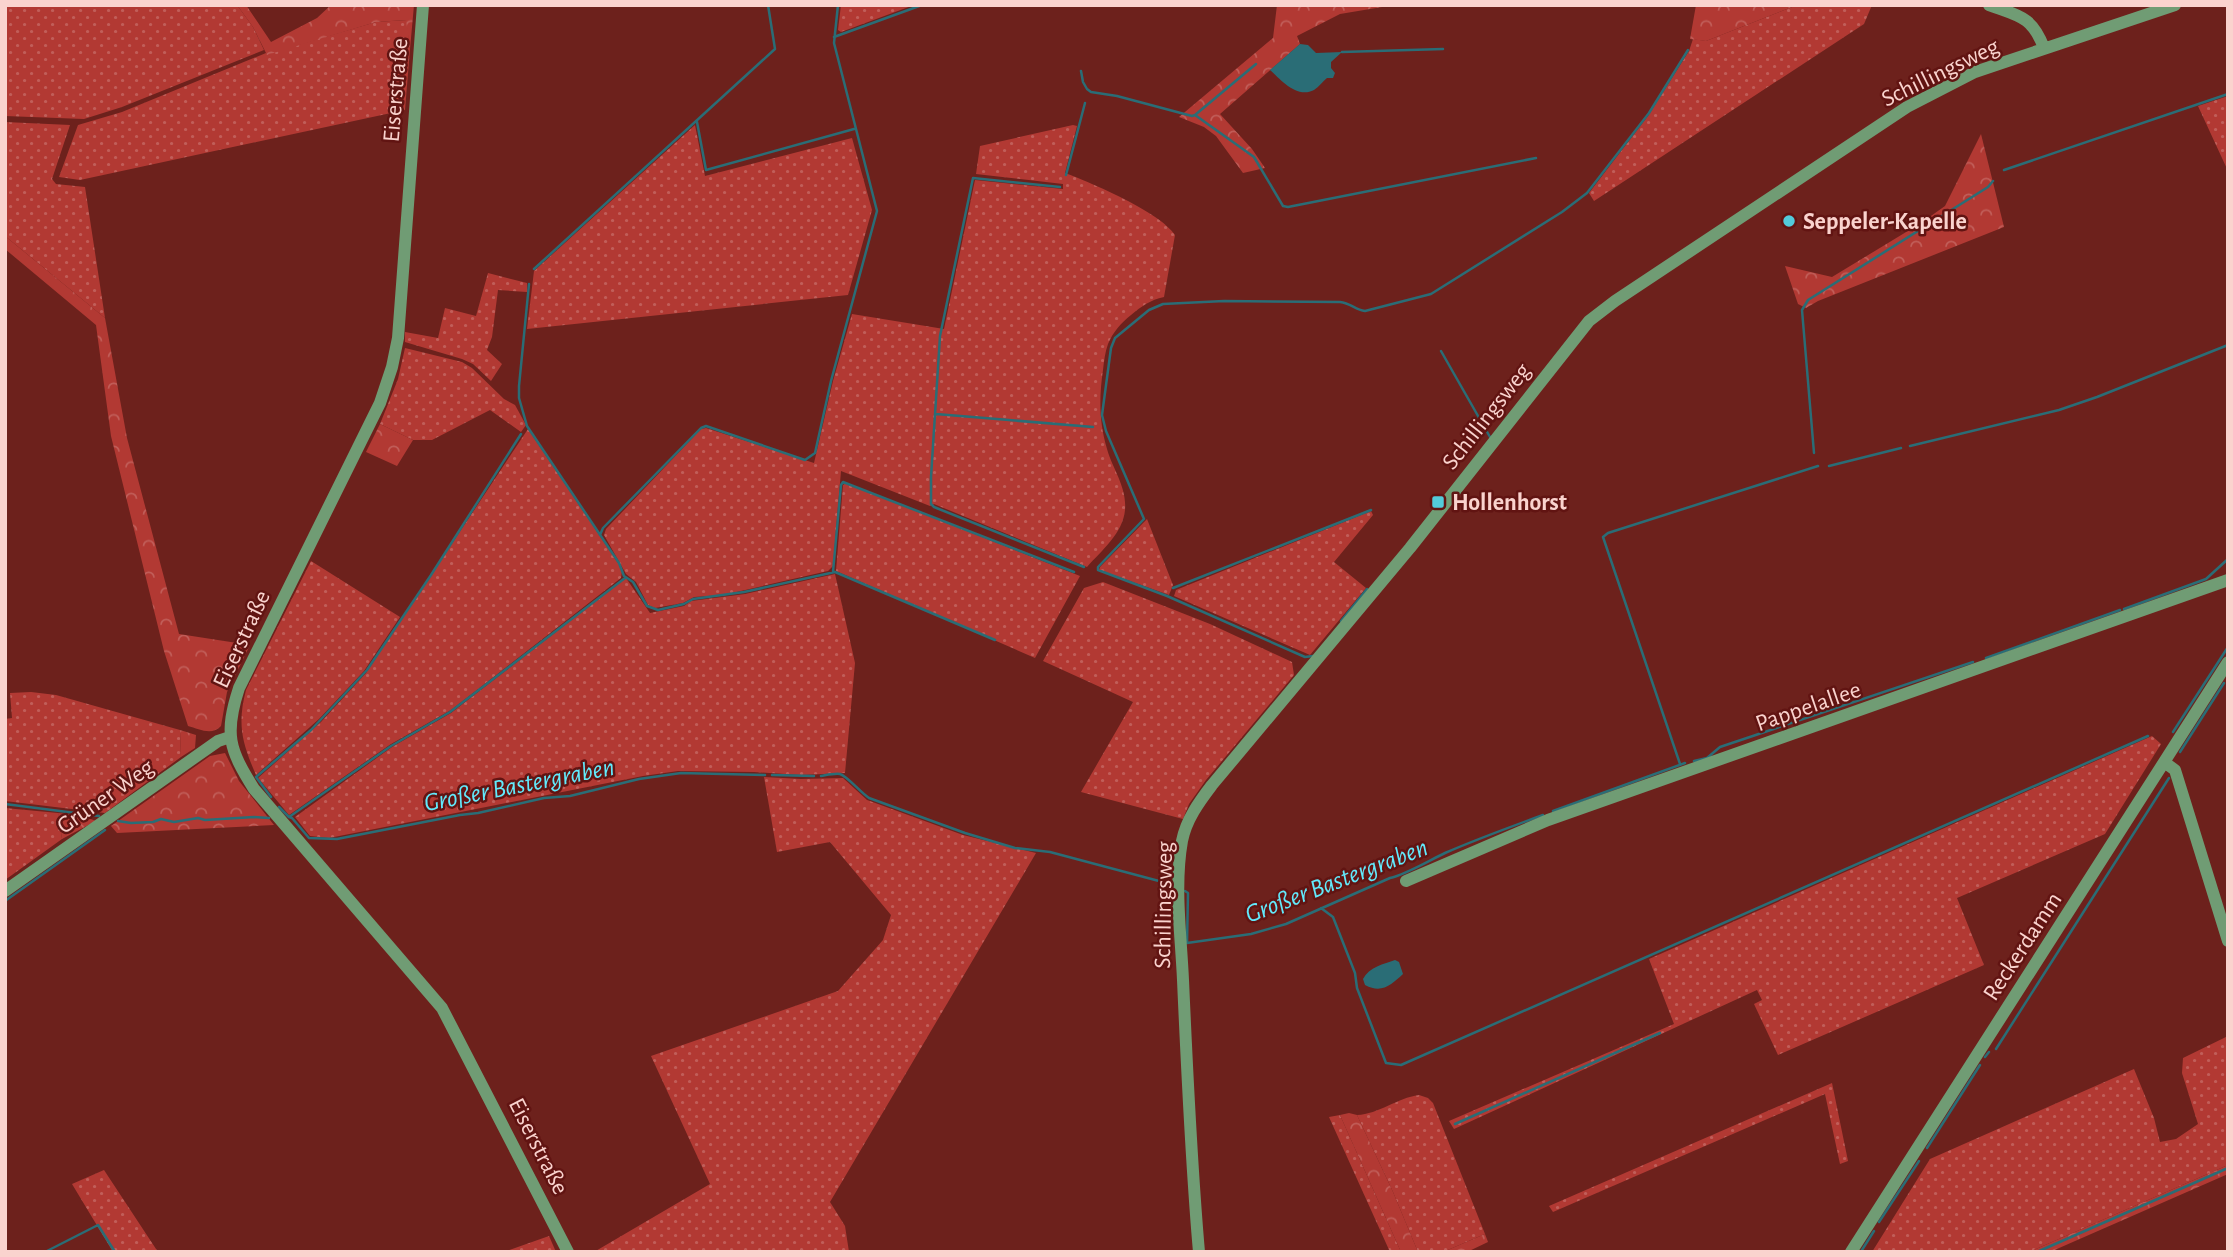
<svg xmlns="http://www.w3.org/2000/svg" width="2233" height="1257" viewBox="0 0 2233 1257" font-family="'Alegreya Sans',sans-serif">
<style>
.grass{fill:url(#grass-dots)}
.forest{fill:url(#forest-crowns)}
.water{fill:#2a6d76}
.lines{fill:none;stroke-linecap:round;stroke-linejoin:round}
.stream{stroke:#2a6d76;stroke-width:2.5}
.minor{stroke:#709c74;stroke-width:12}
.poi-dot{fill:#53cbda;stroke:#611412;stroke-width:2.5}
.labels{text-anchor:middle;stroke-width:5;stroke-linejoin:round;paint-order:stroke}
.street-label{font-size:24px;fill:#fad3ce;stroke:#611412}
.poi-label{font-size:24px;font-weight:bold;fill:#fad3ce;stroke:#611412;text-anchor:start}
.water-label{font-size:26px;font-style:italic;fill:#62eafc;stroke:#611412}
</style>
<defs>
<pattern id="grass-dots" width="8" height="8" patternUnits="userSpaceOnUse" patternTransform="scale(1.75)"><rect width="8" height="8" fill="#b23933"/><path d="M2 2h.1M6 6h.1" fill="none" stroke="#c15e59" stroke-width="1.8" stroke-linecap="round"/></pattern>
<pattern id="forest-crowns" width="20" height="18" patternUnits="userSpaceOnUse" patternTransform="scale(1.75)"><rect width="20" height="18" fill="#b23933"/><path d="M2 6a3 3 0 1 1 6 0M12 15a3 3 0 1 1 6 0" fill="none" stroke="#c15e59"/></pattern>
</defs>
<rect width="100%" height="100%" fill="#6d211c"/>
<path class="grass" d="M5,5h232l16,22 11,23 -142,57 -38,12 -79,-3z
M841,5h73l-73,27 -3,-2z
M1797,5h75l-8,19 -270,177 -5,-8 59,-77 41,-65 4,-12 13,2z
M407,20l3,29 -5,61 -325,70 -21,-3 19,-52 44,-13 144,-59 1,1 109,-32z
M2228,96v75l-30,-65z
M5,122l65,3 -18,54 4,5 29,3 20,131 -100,-82z
M695,125l10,51 147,-38 20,72 -24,85 -321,34 7,-58z
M1073,125l4,1 -12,47c27,10 95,39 110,62l-11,62c-14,3 -22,9 -33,18 -10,8 -18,17 -23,29 -3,8 -4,17 -5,26 -4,27 -4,52 4,79 6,21 20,38 18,61 -2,23 -23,40 -38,57l-153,-63 -4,2 -89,-35 -8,95 -5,5 -105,24 -29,2 -11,6 -28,5 -7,-3 -12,-23 -10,-8 -22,-39 2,-6 95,-100 5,-1 108,35 19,-82 19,-67 92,15 31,-149 88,9v-5l-87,-10 4,-28z
M488,273l39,10v9l-29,-2 -6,47 -5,13 15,14 -11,17 -18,-17 -11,-5 -57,-17v-10l33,6 7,-30 31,8z
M405,348l57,14 10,6 32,31 11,6 11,20 -5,7 -31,-22 -58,30h-19l-33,-16 18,-45z
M528,429l90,134 4,8 -1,7 -170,132 -60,34 -102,71 -31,-37 63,-56 45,-49z
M846,483l234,93 -45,82 -199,-87 7,-86z
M1371,511l2,4 -39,47 32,26 -56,67 -136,-59 2,-6z
M1147,519l26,66 -4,10 -70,-25 1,-3z
M311,561l89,56 -36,54 -45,48 -63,56c-14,-32 -19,-51 -10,-85z
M835,574l20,89 -10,110 -44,2 -47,-3 -76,-1 -35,5 -314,62 -19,-2 -15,-19 97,-70 59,-34 175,-135 24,35 34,-7 7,-5 54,-7z
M1103,582l107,42 82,38 2,13 -88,105 -17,24 -6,15 -102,-27 52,-90 -90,-41 41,-73z
M31,692l25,3 124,35 1,27 -76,56 -100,-12v-82l7,-1 -2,-25z
M2152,736l9,8 -56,90 -148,64 27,67 -206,90 -24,-51 8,-4 -5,-10 -303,139 -5,-8 225,-97 -25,-65z
M764,777l37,2 42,-1 24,22 96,35 73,18 -206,349 15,24 4,26h-255l116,-68 -59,-128 187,-65 45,-51 8,-25 -61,-73 -53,10z
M5,808l53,5 4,26 -57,41z
M2228,1036v129l-199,87h-157l58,-93 204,-90 20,49 6,24 16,-3 22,-15 -16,-51 1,-15z
M1832,1083l16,78 -8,3 -15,-70 -272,118 -4,-6z
M1419,1095l9,3 5,5 52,131 -42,18h-25l-25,-60 -36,-77c22,-1 40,-17 62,-20z
M1340,1115l61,137h-11l-61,-135z
M104,1170l54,82h-45l-41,-68z
M549,1236l7,16h-52z"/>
<path class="forest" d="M237,5h9l25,37 46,-24 14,-13h83l-4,44 -4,-29 -30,2 -109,33 -14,-28z
M1277,5h117l-54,9 -43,22 3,8 -80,70 32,35 13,19 -22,5 -27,-37 -12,-9 -25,-10 94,-79z
M1696,5h101l-91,36 -16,-2z
M1981,134l23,93 -186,74 -12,7 -8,-4 -13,-38 47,11 89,-54 24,-17z
M5,236l100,82 22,120 52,196 71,11 -23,47 -6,34c-9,10 -22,3 -33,0l-24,-75 -53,-215 -15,-111 -91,-76z
M380,424l33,16 -16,26 -31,-14z
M180,730l16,5 -1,13 -14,9z
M225,753l14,28 35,44 -157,8 -6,-7 99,-70z
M58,813l22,2 16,6 -34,18z
M1349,1113l8,2 36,77 25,60h-17l-61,-137z
M2228,1165v9l-178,78h-21z
M1485,1234l3,8 -21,10h-24z"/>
<path class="water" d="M1300,44l8,1 8,8 26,-1 -11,10v6l4,5 -2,5h-6c-4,3 -8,9 -13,12 -17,9 -33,-10 -44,-20z
M1395,960l4,2 4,12c-12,11 -21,20 -38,11l-2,-6c6,-12 21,-15 32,-19z"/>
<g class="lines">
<path class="stream" d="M834,37l88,-32
M1342,52l101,-3
M1081,71l2,11 4,7 4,3 26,4 75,20 3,-1 61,-51
M1195,115l59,42 29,49 5,1 248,-49
M697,122l9,48 148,-41
M2004,170l224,-76
M1066,175l19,-72
M1060,187l-87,-9 -33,158 -9,141v27l3,3 150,60
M534,269l241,-220 -7,-44
M529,284l-10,102v12l8,28 92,137 5,13 9,6 14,24 11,4 26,-6 9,-5 51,-7 91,-20 160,68
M1441,351l49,86
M936,414l157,13
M1910,446l149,-36 38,-13 131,-52
M1814,453l-12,-143 6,-10 180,-113 5,-6
M1829,466l72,-18
M600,535l3,-7 98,-100 5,-2 99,34 10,-7 16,-72 46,-170 -43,-168 4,-38
M833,572l8,-87 2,-3 231,90
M1173,588l198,-78
M2124,609l82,-30 22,-20
M1341,621l26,-32
M1313,656l-8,1 -138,-61 -69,-26v-3l46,-48 -38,-88 -4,-16 9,-67 4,-10 34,-28 14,-6 61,-3 116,1c11,1 15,8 25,9l66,-17 131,-82 25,-19 62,-80 39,-63
M1986,658l134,-48
M2173,732l55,-85
M2180,752l44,-69
M1694,761l13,-3 13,-11 253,-85
M1680,764l-77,-227 5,-4 210,-67
M772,775l42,1
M821,776c6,-1 14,-3 19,-2 7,2 20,18 29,24l96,35 50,15 35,4 124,33
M271,797l-15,-20 55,-47 56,-60 64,-95 90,-141
M5,804l94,12
M279,807l10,10 3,1 17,20 28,1 123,-24 18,-2 66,-15 26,-2 69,-17 42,-6 84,2
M1553,811l132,-48
M289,817l102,-71 59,-34 175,-134
M118,821l13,2 22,-1 8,-3 13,3 24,-4 7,2 49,-3 15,1
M1185,891l3,2 -1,50 64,-9 35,-10 104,-46c17,-4 38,-17 55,-25 32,-14 65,-26 98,-38
M5,901l100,-71
M1321,908l12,9 22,56 2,15 29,75 15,2 747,-329
M1996,1049l173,-271
M1985,1057l4,-5
M1455,1124l205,-91
M1927,1148l53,-83
M1879,1222l40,-61
M1862,1250l12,-19
M45,1252l53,-27 17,27
M2037,1252l191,-84"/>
<path class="minor" d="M423,5l-25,333 -6,29 -12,36 -141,285c-15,46 -10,61 15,101l188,219 126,244
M1989,5c30,11 43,11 55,43
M2164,762l11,8 53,171
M1406,881l142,-61 680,-240
M5,891l213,-150 12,-4
M1199,1252c-8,-91 -12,-181 -16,-272 -2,-45 -9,-94 -1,-139 4,-21 17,-39 30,-56l198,-237 179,-227 26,-20 292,-194 68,-35 200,-67
M1851,1252l377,-590"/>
</g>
<g class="poi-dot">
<circle cx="1789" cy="221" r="7"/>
<rect x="1431" y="495" width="14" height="14" rx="3.5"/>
</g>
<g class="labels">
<g class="street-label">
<text transform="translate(1940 72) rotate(-26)" y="8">Schillingsweg</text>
<text transform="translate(395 90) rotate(-85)" y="8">Eiserstraße</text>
<text transform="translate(1486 416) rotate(-52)" y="8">Schillingsweg</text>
<text transform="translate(241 639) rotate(-65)" y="8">Eiserstraße</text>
<text transform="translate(1808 706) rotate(-19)" y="8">Pappelallee</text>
<text transform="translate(105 796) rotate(-35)" y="8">Grüner Weg</text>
<text transform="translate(1163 905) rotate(-89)" y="8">Schillingsweg</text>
<text transform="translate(2022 946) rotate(-57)" y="8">Reckerdamm</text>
<text transform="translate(539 1146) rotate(63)" y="8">Eiserstraße</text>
</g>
<g class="poi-label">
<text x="1803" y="229">Seppeler-Kapelle</text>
<text x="1452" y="510">Hollenhorst</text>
</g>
<g class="water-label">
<text transform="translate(519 784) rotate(-11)" y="9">Großer Bastergraben</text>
<text transform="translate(1336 880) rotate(-21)" y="9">Großer Bastergraben</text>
</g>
</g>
<rect width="2233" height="1257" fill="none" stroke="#fad3ce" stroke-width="14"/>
</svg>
